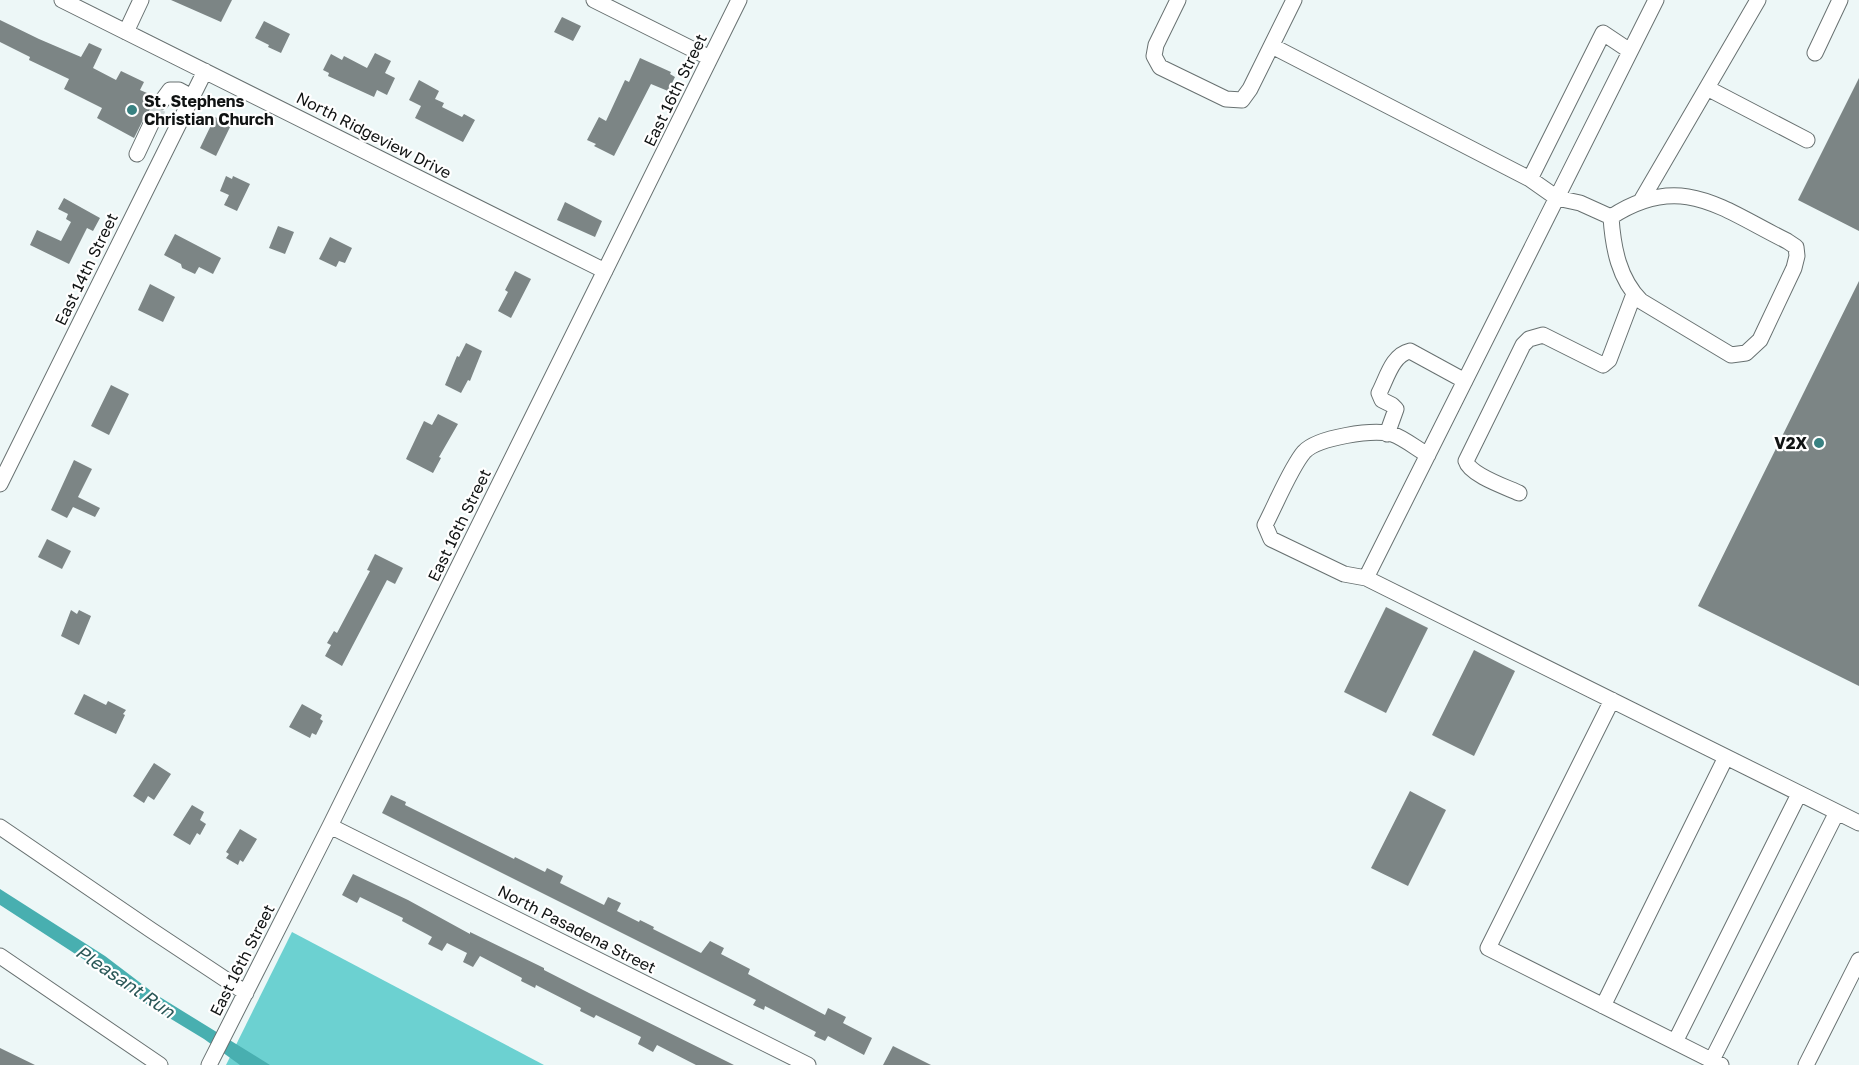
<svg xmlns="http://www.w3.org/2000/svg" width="1859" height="1065" viewBox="0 0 1859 1065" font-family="'Golos Text',sans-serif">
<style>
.forest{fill:#6cd1d1}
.water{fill:#48afb0}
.building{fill:#7c8585}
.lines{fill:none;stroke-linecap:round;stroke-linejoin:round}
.minor-tunnel{stroke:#ccd5d5;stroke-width:15;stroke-dasharray:15 8;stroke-linecap:butt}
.minor-casing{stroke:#687171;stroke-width:17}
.minor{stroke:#fff;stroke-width:15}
.poi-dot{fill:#388181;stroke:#fff;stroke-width:2}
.labels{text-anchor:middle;stroke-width:4.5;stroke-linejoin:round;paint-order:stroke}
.street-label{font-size:16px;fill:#101313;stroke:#fff}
.poi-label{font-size:16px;font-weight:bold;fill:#101313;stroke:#fff;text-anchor:start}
.water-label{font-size:18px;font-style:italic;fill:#2b5858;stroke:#fff}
</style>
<rect width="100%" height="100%" fill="#edf7f7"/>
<path class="forest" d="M292,932l252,133h-318z"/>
<path class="water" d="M0,889l105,67 50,38 115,71h-30l-36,-26 -56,-34 -51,-37 -97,-63z"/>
<path class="building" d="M171,0h61l-11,22z
M562,17l19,9 -8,15 -19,-9z
M0,20l39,19 42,18 8,-14 13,6 -9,19 23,12 5,-9 23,11 -4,8 14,6 -1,9 4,4 6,2 -3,5 -8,-4 -6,2 -12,24 -37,-20 5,-10 -38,-19 5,-10 -40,-19 1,-3 -30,-15z
M264,21l26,13 -9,19 -13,-6 1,-2 -14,-7z
M375,53l16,8 -6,12 10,5 -8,17 -10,-5 -3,7 -46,-21 1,-3 -6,-3 8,-16 11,6 2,-4 23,12z
M640,58l31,14 -1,2 5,3 -7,14 -17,-7 -37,72 -20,-10 2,-2 -9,-4 12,-23 7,4 19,-41 4,2z
M1859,78v153l-61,-31z
M419,80l20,11 -4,8 9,4 -2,4 20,10 2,-3 11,6 -12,22 -48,-24 6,-12 -12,-6z
M215,117l16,8 -15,31 -16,-8z
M226,176l6,3 1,-3 17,8 -13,27 -13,-6 5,-10 -9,-4z
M64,198l36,20 -7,13 -6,-3 -18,36 -39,-19 7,-15 24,11 10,-19 -5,-3 2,-5 -10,-5z
M565,202l37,19 -7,16 -38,-17z
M278,226l16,6 -9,22 -16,-6z
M175,234l46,24 -8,16 -14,-7 -4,7 -13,-6 -1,-4 -17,-9z
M330,237l22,11 -7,15 -6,-2 -3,6 -17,-8z
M515,271l16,8 -20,39 -13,-7 10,-19 -3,-2z
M1859,281v405l-161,-80z
M150,284l25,13 -12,25 -25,-12z
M466,343l16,8 -12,30 -2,-1 -7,13 -16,-8 12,-29 2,1z
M111,385l18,9 -20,41 -18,-9z
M438,414l20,10 -19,33 2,1 -8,15 -27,-14 18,-38 8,4z
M74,460l18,9 -14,28 22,11 -5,9 -22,-10 -6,11 -16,-8z
M47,539l24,12 -9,18 -24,-12z
M375,554l28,14 -8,16 -8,-4 -45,86 -17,-10 6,-11 -4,-2 7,-12 3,2 33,-62 -3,-1z
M1386,607l42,21 -42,85 -42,-21z
M71,610l6,4 2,-4 12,6 -12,29 -18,-9z
M1474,650l41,21 -41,85 -42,-21z
M84,694l22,11 2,-4 18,9 -3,4 2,1 -9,19 -42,-20z
M302,704l20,11 -2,4 3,2 -7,14 -4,-2 -2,5 -21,-11z
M154,763l17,11 -17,26 -6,-4 -4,7 -11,-7z
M1410,791l36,19 -38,76 -37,-18z
M391,795l15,7 -1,3 109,54 1,-2 30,15 2,-4 16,8 -3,7 44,22 4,-8 13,6 -4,8 22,11 1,-2 14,7 -1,2 48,24 9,-12 14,7 -3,6 29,15 -2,5 77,41 3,-7 18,9 -3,6 29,15 -8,17 -36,-19 -3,5 -11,-5 2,-4 -51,-26 -1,4 -11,-5 3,-5 -374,-187z
M192,805l12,7 -4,8 6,4 -6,11 -3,-2 -7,12 -17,-10z
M240,829l17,10 -14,23 -3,-2 -2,5 -12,-7 3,-4 -3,-2z
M353,874l55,26 62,34v-2l74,36v2l45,23 145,72h-38l-39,-20 -4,7 -15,-8 3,-7 -45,-22 -2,3 -14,-7 1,-3 -45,-23 -1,3 -14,-7 1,-3 -42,-22 -7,11 -10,-5 4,-9 -20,-10 -5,8 -14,-7 4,-7 -30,-16 1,-3 -43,-21 -3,6 -15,-8z
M893,1046l38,19h-48z
M0,1048l35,17h-35z"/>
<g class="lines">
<path class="minor-tunnel" d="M152,122l10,-21"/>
<g class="minor-casing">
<path id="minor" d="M62,0l543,271
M594,0l116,58
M1178,0l-22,45 -2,11 6,11 66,32 16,1 8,-11 44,-89
M1656,0l-290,578 493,245
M126,32l15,-32
M1272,46l258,133 27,19 23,5 31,14c70,-46 111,-8 176,24l9,6 1,9 -3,12 -34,72 -14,13 -15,2 -90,-54c-22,-22 -28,-53 -30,-84
M1815,53l25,-53
M1707,88l100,52
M162,101l8,-11h9l13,7
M137,154l15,-32
M1530,179l73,-146 27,18
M1641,201l117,-201
M1387,434l9,-25 -4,-4 -10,-5 -3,-7c8,-15 13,-38 31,-42l55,30
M0,484l205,-413
M1519,493c-13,-6 -49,-18 -53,-32l57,-116 6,-6 14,-4 60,30 6,-5 25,-66
M1366,578l-22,-4 -73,-35 -6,-14c10,-19 26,-58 39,-73 14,-15 69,-23 88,-18 12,4 25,15 36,21
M1612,700l-124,248 233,117
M330,826l478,239
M0,827l151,103 95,63
M0,956l160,109
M1603,1006l123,-249
M1675,1042l124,-248
M1712,1060l125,-248
M209,1065l121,-239 409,-826
M1806,1065l53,-105"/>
</g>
<use href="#minor" class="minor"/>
</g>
<g class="poi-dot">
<circle cx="132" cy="110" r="6"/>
<circle cx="1819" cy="443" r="6"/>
</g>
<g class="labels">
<g class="street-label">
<text transform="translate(675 90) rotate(-64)" y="6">East 16th Street</text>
<text transform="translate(374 135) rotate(27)" y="6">North Ridgeview Drive</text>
<text transform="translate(86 269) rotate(-64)" y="6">East 14th Street</text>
<text transform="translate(459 525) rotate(-64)" y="6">East 16th Street</text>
<text transform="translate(577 929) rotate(27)" y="6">North Pasadena Street</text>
<text transform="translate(242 960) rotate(-63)" y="6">East 16th Street</text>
</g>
<g class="poi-label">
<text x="144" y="107">St. Stephens<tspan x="144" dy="18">Christian Church</tspan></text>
<text x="1807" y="449" text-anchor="end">V2X</text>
</g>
<g class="water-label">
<text transform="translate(125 982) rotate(34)" y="6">Pleasant Run</text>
</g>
</g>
</svg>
